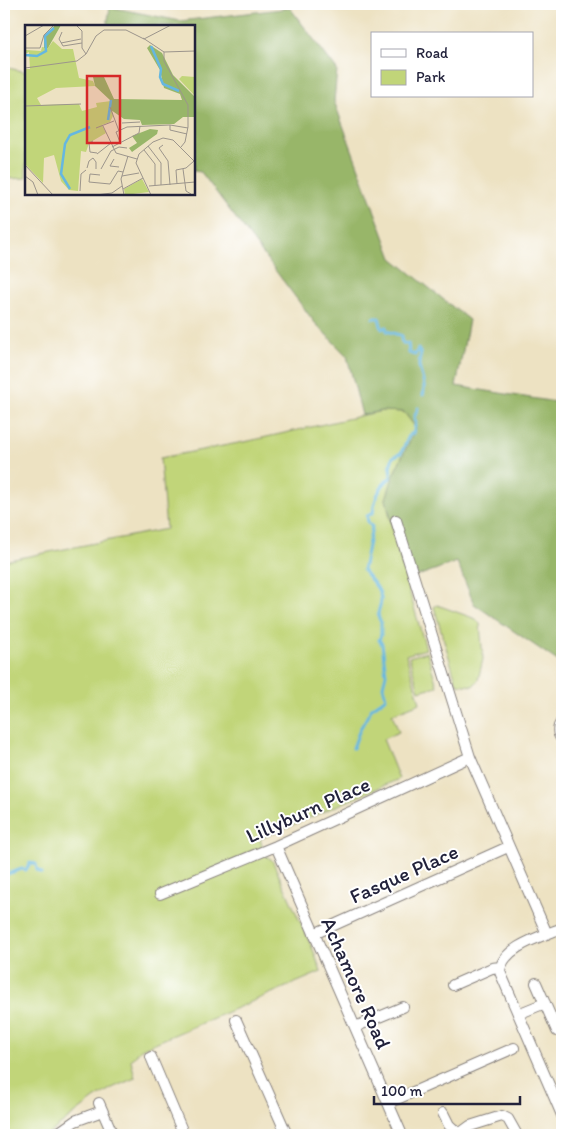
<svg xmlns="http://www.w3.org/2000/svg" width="566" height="1139" viewBox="0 0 566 1139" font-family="Itim,sans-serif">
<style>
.green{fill:#c1d579;stroke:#727c5a}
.forest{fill:#98b669;stroke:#5d6c52}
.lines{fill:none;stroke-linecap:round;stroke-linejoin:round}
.stream{stroke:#65b7e0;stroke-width:3}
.minor-casing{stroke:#88827e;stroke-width:12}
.minor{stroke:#fff;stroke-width:10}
.labels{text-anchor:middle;stroke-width:4;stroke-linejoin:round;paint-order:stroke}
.street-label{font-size:21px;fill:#22223b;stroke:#fff}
.inset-river{fill:none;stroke:#65b7e0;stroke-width:2.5}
.inset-road{fill:none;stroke:#9c958c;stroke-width:1}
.view{fill:#d62828;fill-opacity:0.15;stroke:#d62828;stroke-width:2.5}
.inset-edge{fill:none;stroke:#22223b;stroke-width:2.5}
</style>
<rect width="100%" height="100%" fill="#fff"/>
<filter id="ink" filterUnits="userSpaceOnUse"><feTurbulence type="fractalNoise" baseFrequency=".02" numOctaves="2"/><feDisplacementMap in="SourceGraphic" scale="10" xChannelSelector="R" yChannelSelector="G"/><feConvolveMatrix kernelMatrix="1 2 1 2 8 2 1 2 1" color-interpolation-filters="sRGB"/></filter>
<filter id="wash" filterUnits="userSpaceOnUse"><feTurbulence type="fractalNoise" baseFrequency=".0096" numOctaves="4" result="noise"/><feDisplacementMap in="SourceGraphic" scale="20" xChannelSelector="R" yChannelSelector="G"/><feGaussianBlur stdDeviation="1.12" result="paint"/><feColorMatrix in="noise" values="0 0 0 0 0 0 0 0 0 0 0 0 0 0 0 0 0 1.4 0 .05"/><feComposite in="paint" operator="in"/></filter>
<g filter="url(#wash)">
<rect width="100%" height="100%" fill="#ede2c2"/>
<path class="green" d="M4,67l22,5v106l-22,1z
M382,411l22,1 12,16 -21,43 -9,28 9,43 31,107 -20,6 14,48 -28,11 7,18 -16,7 16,40 -139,60 5,16 7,5 42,92 7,20 -180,77 -10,11 4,18 -23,10 -18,11 -47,36h-43v-574l162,-32 -6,-71 89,-17z
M437,605l39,14 4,5 3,35 -5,21 -5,6 -16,-2 -23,-77z
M427,652l10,34 -18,5 -10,-34z"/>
<path class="forest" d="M110,7l70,14 110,-13 47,62 -3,31 58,157 77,62 -13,66 106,17v261l-88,-60 -17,-42 -51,18 -20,-81 9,-28 21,-43 -12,-16 -22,-1 -20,4 -15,-59 -32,-33 -114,-151 -7,-1v-145h-87z"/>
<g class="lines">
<path class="stream" d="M373,318h6l3,11 4,-2 1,4 15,5 -1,4 2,3 4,1 1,-1 1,10 6,2 3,-6 3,5c-7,18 7,24 2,41
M353,748l7,-19 12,-21 14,-10 -3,-12 3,-12 -4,-30 -3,-4 2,-5v-13c-7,-9 1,-15 0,-24 -1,-11 -12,-19 -18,-28l9,-43 -4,-5 -1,-6 6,-3c2,-15 6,-26 18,-36l-1,-11 3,-9 8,-4 9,-19h3l3,-12 -2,-4 4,-10
M4,875l18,-6 4,1 4,-7 6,1 1,6 5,3"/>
</g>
</g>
<g filter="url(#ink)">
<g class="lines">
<g class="minor-casing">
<path id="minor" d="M396,520l74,237 77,177
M562,721c-5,6 -5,13 0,18
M276,846l126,289
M160,894l116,-48 194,-89
M562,928c-19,8 -61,19 -62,44l62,143
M314,934l194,-87
M536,983l21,48
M453,985l39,-17 8,-1
M518,1014l27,-11
M236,1020l51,115
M355,1027l48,-20
M151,1057l33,78
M99,1103l14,32
M388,1103l126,-55
M443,1113l6,12 11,10
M459,1134l11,-8 32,-10 6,3 9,16
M55,1135l20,-14 27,-10"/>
</g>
<use href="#minor" class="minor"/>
</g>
</g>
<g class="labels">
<g class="street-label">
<text transform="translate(308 810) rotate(-24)" y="7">Lillyburn Place</text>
<text transform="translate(404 874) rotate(-24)" y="7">Fasque Place</text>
<text transform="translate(356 983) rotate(66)" y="7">Achamore Road</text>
</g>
</g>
<g transform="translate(25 25)">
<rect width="170" height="170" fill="#ede2c2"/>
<path d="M28,16l9,8h11l6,29 14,3 2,5 -39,2 -19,10 4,7 38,-1 3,7 15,-4 -1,-4 15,-2 2,15 -3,6 -8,3 4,8 -17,10 -3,9 -5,-1 -3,40 -9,-1 -8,-9 -7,-26 -10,3 -1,25 -18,-19v-95h5l-1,-17 -4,2 1,-4 15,1 1,-4 6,1zM157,51l13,1v19l-16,-17zM117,154l7,13 -24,3 -1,-6z" fill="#c1d579"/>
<path d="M30,0h6l-13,23h-4v-10zM125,20l12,8 11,22 22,22v20h-12l-9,7 -32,1 -2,-5 -16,-1 -13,-9v-9l-16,-15 -2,-9h11l10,22 68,1 -2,-6 -16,-6 -4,-18 -13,-22zM125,104l8,1 -1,4 -25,18 -3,-4 8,-5 -5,-7z" fill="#98b669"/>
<path class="inset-river" d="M126,21l10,23 -1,8 3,7 16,7M0,30l12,1 9,-5 -1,-15 9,-8M83,95l3,-20M45,164l-9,-15 4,-30 5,-9 20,-8"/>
<path class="inset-road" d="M51,0l6,6v17l4,6M37,7l-3,7 4,7 19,-3M0,11l19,-11M118,13l21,14 31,-1M119,14l27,-14M36,18l20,-4M0,23h15l4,-13 10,-10M139,27v9l24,44v22l-3,15 -4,5M0,43l52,-7 9,-7 10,-18 8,-6h22l18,9M0,81l56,-2M85,82l9,24M97,98l18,-1M145,100v5l17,4M78,101l13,27 21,6M71,103l18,-7M68,116l-4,2 1,9 7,1M95,117l-4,-10 11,-5 43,-2 18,3M138,120l-4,3 9,13 2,24M123,121l13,17v22M87,122l27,-14 1,-7M119,125l11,14v21M72,129l14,-11M89,134l-4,7 9,1M0,140l28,30M62,143l2,-7 4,-3 3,4v7M76,144l10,-18 8,-4 8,1M158,144l3,22 5,3M75,150l-10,-1 -1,8 21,2 8,-13 5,1M0,151l8,6 5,13M97,151l17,-3M152,159l-1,-14 10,-2 8,-7M124,161l46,-4M98,164l20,-11M55,166l1,-17 5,-4M71,170l16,-2 10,-7M99,170l-3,-16 7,-23M126,170l-15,-32 3,-9 14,-12 10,-4 10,2 22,22"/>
<path class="view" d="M62,51h33v67h-33z"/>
<rect width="170" height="170" class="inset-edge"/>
</g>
<rect width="566" height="1139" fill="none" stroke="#fff" stroke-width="20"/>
<rect x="371" y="32" width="162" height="65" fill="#ffffff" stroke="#a7a7b1"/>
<rect x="381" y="49" width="25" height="8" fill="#ffffff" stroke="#a7a7b1"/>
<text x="416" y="58" font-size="15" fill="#22223b">Road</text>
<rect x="381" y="70" width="25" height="15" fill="#c1d579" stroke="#a7a7b1"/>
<text x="416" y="82" font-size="15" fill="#22223b">Park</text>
<path d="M374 1096v8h146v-8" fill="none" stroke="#22223b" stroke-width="2.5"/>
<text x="381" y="1096" font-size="15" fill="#22223b" stroke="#ffffff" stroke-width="4" paint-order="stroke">100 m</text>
</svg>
